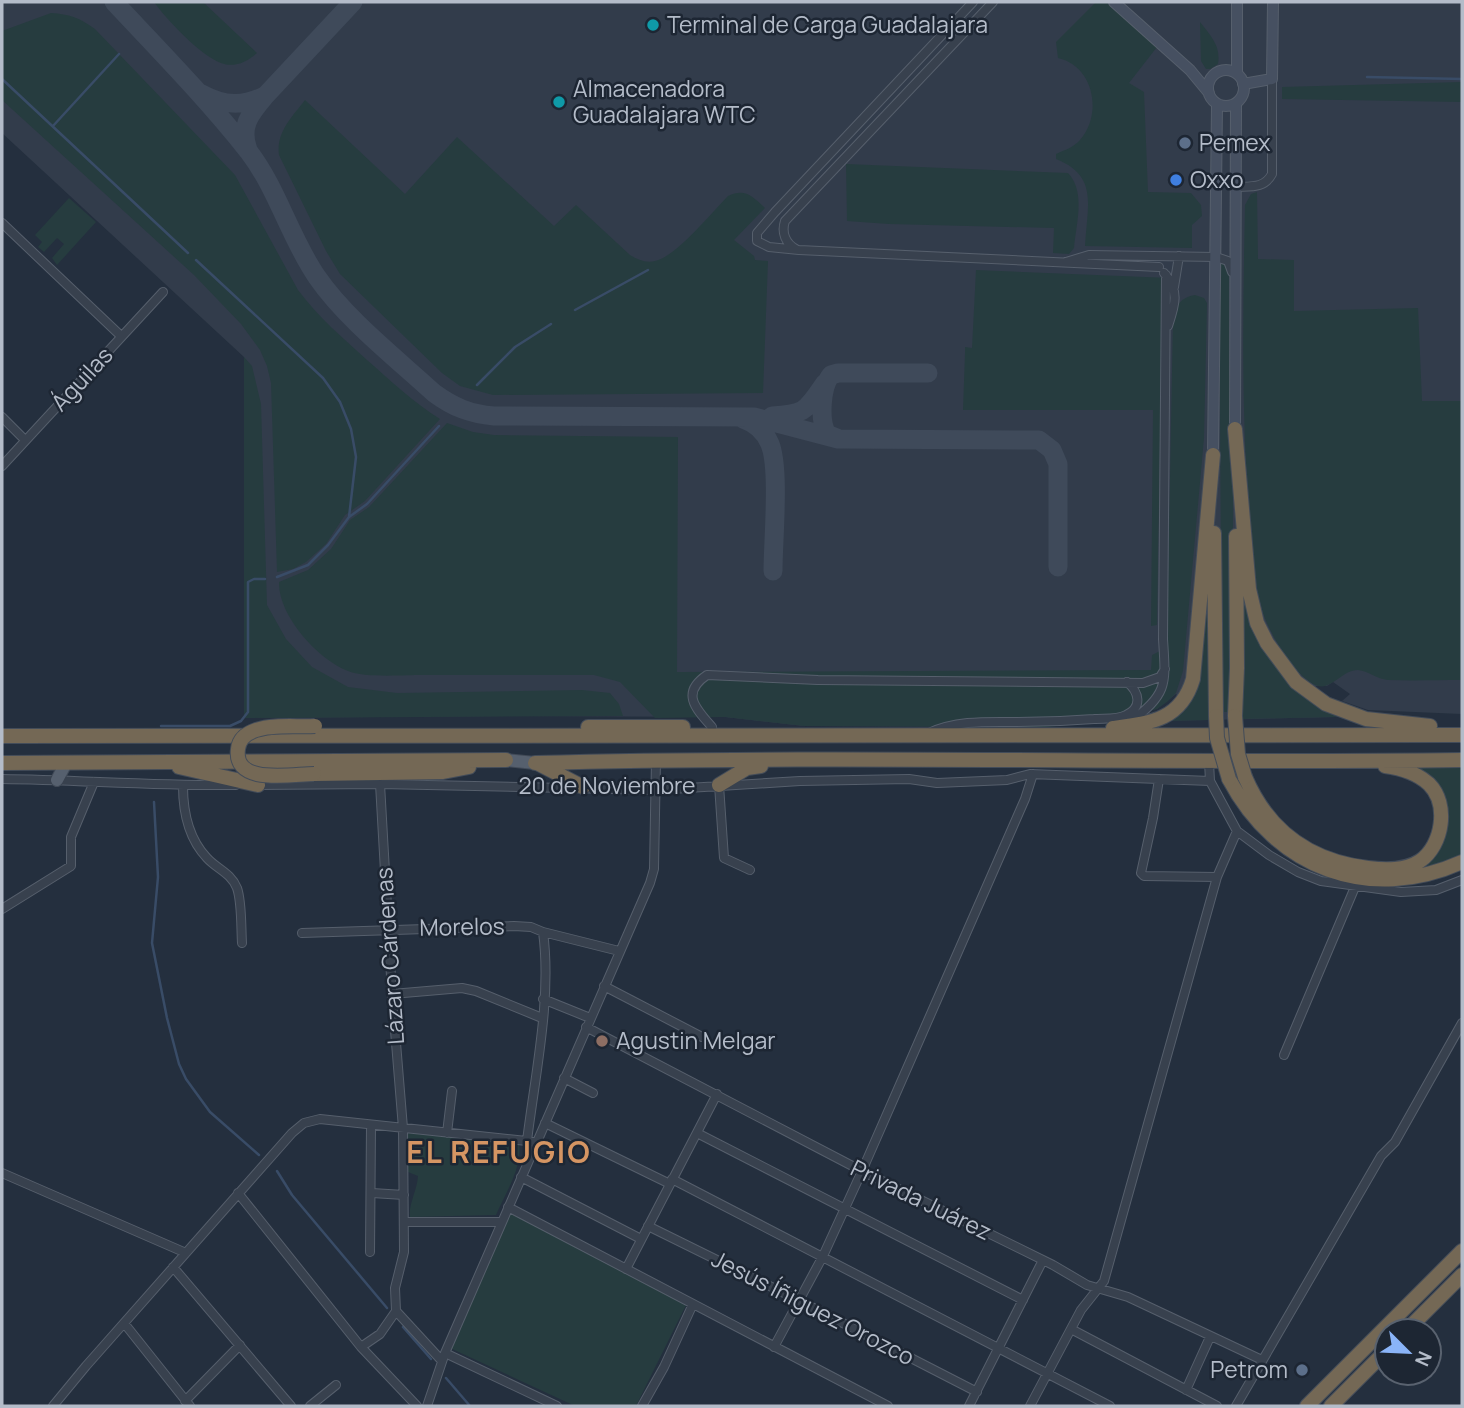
<svg xmlns="http://www.w3.org/2000/svg" width="1464" height="1408" viewBox="0 0 1464 1408" font-family="Manrope,sans-serif">
<style>
.airport{fill:#323c4b}
.green{fill:#263c3f}
.lines{fill:none;stroke-linecap:round;stroke-linejoin:round}
.stream{stroke:#394c67;stroke-width:2.5}
.taxiway{stroke:#3f4a5a;stroke-width:19}
.street-casing{stroke:#565f6c;stroke-width:10}
.secondary-casing{stroke:#565f6c;stroke-width:12}
.primary-casing{stroke:#414a57;stroke-width:14}
.highway-casing{stroke:#434c59;stroke-width:16}
.street{stroke:#38414e;stroke-width:8}
.secondary{stroke:#465061;stroke-width:10}
.primary{stroke:#56606e;stroke-width:12}
.highway{stroke:#746855;stroke-width:14}
.highway-bridge-casing{stroke:#434c59;stroke-width:16;stroke-linecap:butt}
.highway-bridge{stroke:#746855;stroke-width:14}
.culture-dot{fill:#0f9aa8;stroke:#1d2633;stroke-width:2.5}
.service-dot{fill:#5c6f8a;stroke:#1d2633;stroke-width:2.5}
.shop-dot{fill:#3f7fe0;stroke:#1d2633;stroke-width:2.5}
.education-dot{fill:#8d6e63;stroke:#1d2633;stroke-width:2.5}
.labels{text-anchor:middle;stroke-width:5;stroke-linejoin:round;paint-order:stroke}
.poi-label{font-size:23px;fill:#b4bcc9;stroke:#1d2633;text-anchor:start}
.street-label{font-size:23px;fill:#b4bcc9;stroke:#1d2633}
.district-label{font-size:30px;font-weight:bold;letter-spacing:2px;fill:#d59563;stroke:#1d2633}
</style>
<rect width="100%" height="100%" fill="#242f3e"/>
<path class="airport" d="M2,2h1460v712l-94,-4 -26,-9 8,-7 -17,-12 -6,4h-11l-11,12 32,19 -172,4 20,-16 -9,-11 -19,15 -112,18 -241,-1 -79,-9 -207,-1 -274,2v-361l-242,-224z"/>
<path class="green" d="M154,2h49l54,51c-10,9 -23,15 -36,10 -21,-8 -54,-43 -67,-61z
M1096,2h10l51,45 -28,36 15,9 4,100 43,1 10,12 1,11 -10,9v23l-107,-2c2,-40 14,-70 -29,-87v-5c9,-4 18,-7 24,-14 23,-26 14,-74 -22,-82l-2,-16z
M51,13c18,1 29,5 44,16l140,146 63,115c20,27 45,48 69,70 24,21 46,42 73,59l-75,82 -20,14 -19,29 -20,18 -13,7 -16,3 -6,-189 -4,-17 -7,-16 -19,-26 -47,-49 -192,-175v-69z
M1200,22c11,14 21,24 18,42l-8,5h-4l-5,-8z
M1462,82v20l-180,-3v-12z
M305,100l100,94 52,-57 97,89 22,-21 54,50c8,5 16,8 25,6 21,-4 57,-49 73,-65 17,-8 24,0 37,12l-31,32 20,16 1,4 13,1 -5,132 -270,2 -33,-9 -18,-13 -102,-99 -14,-23 -47,-96c-3,-23 13,-38 26,-55z
M846,164l222,9c18,19 8,51 6,75l-5,6 -16,-1 1,-25 -165,-4 -42,-3z
M1257,192l1,67 36,1v51l124,-3 4,93h40v279c-24,0 -50,1 -74,0 -11,-1 -20,-9 -30,-10 -17,0 -27,22 -43,15 -21,-10 -45,-51 -52,-72 -11,-34 -11,-71 -14,-105 -8,-101 -6,-202 -4,-303l6,-11z
M69,198l27,24 -39,43 -5,-7 12,-14 -7,-6 -13,14 -6,-5 4,-5 -7,-7z
M1219,263l5,1 5,6v104l4,10v328h-11z
M976,270l194,8 2,16 -7,9 -3,11 -5,311 -6,1 2,-216h-190l2,-57v-6l7,1z
M1195,295l9,3 3,5 -3,135 -21,233 -7,22 -9,9 -10,7 -52,13 -60,5 -241,-1 -79,-9 -70,1 -35,-36 -26,-7c-57,0 -114,0 -172,0 -18,0 -59,3 -74,-4 -31,-12 -70,-56 -69,-89l29,-12 23,-21 19,-29 19,-13 78,-84 26,9 21,3 184,2 -1,235 474,-2 1,-15 10,-5 5,-12 6,-319c3,-14 8,-22 22,-24z
M244,357l8,9 9,38 6,201 19,34 26,28 36,20 49,6 185,-3 28,3 9,11 4,12 -379,2z
M1212,524v196l-47,1 21,-16z
M1242,565l10,58 41,65 12,10 32,19 -95,2z
M1462,765v90l-45,17 26,-37 -11,-56 -18,-13z
M406,1133l113,10c4,24 -14,51 -23,72l-86,2c-2,-12 7,-26 8,-41l-10,-4z
M511,1212l175,93 -50,101h-61l-125,-58z"/>
<g class="lines">
<path class="stream" d="M1367,77l95,2
M2,79l186,174
M53,126l66,-72
M196,260l127,118 17,24 11,27 5,28 -7,60
M575,310l73,-40
M477,385l38,-38 36,-23
M277,577l31,-12 20,-20 21,-28 18,-13 72,-78
M161,726h69l11,-5 7,-9v-130l6,-3h11
M154,802l4,75 -6,66 15,75 12,46 7,15 24,33 49,43
M277,1171l15,24 95,113
M403,1327l28,32
M446,1378l24,28"/>
<path class="taxiway" d="M114,2c46,49 93,97 135,150 29,38 41,86 68,125 28,41 80,82 117,116 19,14 36,21 60,23l260,1 84,22 201,1 13,10 6,14v103
M202,94c22,12 42,13 64,1 -15,18 -27,30 -18,55
M266,95l87,-93
M772,416c35,-2 34,-6 53,-33
M743,419c12,4 22,13 27,25 10,25 3,97 3,127
M837,438l-10,-4c-8,-13 -6,-47 4,-59l7,-2h90"/>
<g class="street-casing">
<path id="street" d="M973,2l-198,210 -18,21v8l12,6 30,3 360,17
M1235,187c15,-1 29,2 37,-13v-95
M2,223l119,113
M796,249c-10,-5 -15,-16 -11,-28l208,-219
M1066,262l23,-7 127,2 12,4 4,11
M1164,273c16,18 11,32 4,53
M1174,287l5,-31
M2,417l23,23
M2,466l161,-174
M1129,723c39,-30 37,-37 34,-84l3,-364
M712,727c-16,-18 -32,-34 -5,-52l111,5 325,3 17,-6 5,-8
M929,733c28,-13 59,-11 89,-11 26,0 51,-1 76,-3 9,-1 23,1 32,-4 17,-8 13,-23 1,-33
M1209,762l1,19 27,50 32,24 29,17 23,9 80,11 35,-2 26,-10
M2,779c78,1 156,7 234,6
M1159,779l-6,39 -12,55 3,3 73,1
M256,785l124,-1 276,6 144,-9 109,-2 28,4 70,-3 23,-6 180,7
M719,785l5,73 26,12
M183,786c0,25 6,53 24,72 10,11 24,15 30,30 5,14 4,40 5,55
M2,909l69,-43v-29l23,-55
M302,933l212,-7 17,1 12,5 76,19
M604,986l98,51
M392,994l70,-6 14,3 66,27
M543,999l47,19
M586,1027l276,144 191,94 34,20 41,12 134,63
M1284,1055l71,-168
M564,1078l29,15
M545,1123l125,61
M447,1133l5,-42
M697,1133l326,167
M527,1141c8,-66 25,-143 16,-209
M2,1173l184,80
M521,1177l120,62
M672,1179l438,227
M238,1193l123,154 56,59
M372,1193l32,2
M508,1207l380,199
M404,1222h98
M648,1226l150,74 179,92
M370,1252l1,-127
M173,1267l118,139
M626,1269l91,-175
M396,1311l46,50
M124,1323l66,83
M1071,1329l146,77
M361,1347l19,-13 16,-23 -1,-23 9,-36 -1,-124 -11,-134 -12,-210
M774,1347l49,-91 39,-85 163,-372 8,-25
M445,1353l112,53
M1186,1390l24,-53
M185,1401l55,-56
M53,1406l33,-40 206,-233 12,-10 16,-4 216,23
M310,1406l26,-21
M427,1406l18,-53 205,-470 4,-14 2,-109
M642,1406l22,-39 29,-63
M969,1406l74,-146
M1030,1406l51,-96 23,-29 113,-404 20,-46
M1236,1406l145,-250 14,-14 67,-119"/>
</g>
<g class="secondary-casing">
<path id="secondary" d="M1114,2l76,68 19,23
M1208 88a18 18 0 1 1 36 0a18 18 0 1 1-36 0Z
M1237,74v-72
M1243,84l29,-5 1,-77
M1235,429l1,-326
M1213,455l4,-351"/>
</g>
<g class="primary-casing">
<path id="primary" d="M506,760l29,3
M57,780l9,-17"/>
</g>
<g class="highway-casing">
<path id="highway" d="M1235,429l14,160 8,34 10,20 29,39 30,22 40,15 64,7
M1214,533l2,183
M1235,716l2,-48 -1,-132
M588,727h95
M1113,728c38,-5 68,-8 80,-49l20,-224
M2,736l1460,-1
M2,763l504,-3
M535,763c309,-8 618,1 927,-3
M537,763l46,24
M179,767l79,18
M314,774l129,-2 26,-5
M1245,777c23,54 64,84 123,91 17,2 37,3 52,-7 23,-16 29,-57 9,-77 -12,-11 -29,-16 -44,-18
M1229,779c47,89 140,125 233,83
M719,785l28,-17 14,-2
M1406,1331l56,-56
M1307,1406l155,-155
M1331,1406l56,-56"/>
</g>
<use href="#street" class="street"/>
<use href="#secondary" class="secondary"/>
<use href="#primary" class="primary"/>
<use href="#highway" class="highway"/>
<g class="highway-bridge-casing">
<path id="highway-bridge" d="M1216,716l1,22 12,41
M1235,716l3,38 7,23
M314,774c-22,0 -81,12 -76,-25 1,-10 9,-16 18,-19 17,-6 41,-3 59,-4"/>
</g>
<use href="#highway-bridge" class="highway-bridge"/>
</g>
<g class="culture-dot">
<circle cx="653" cy="25" r="7"/>
<circle cx="559" cy="102" r="7"/>
</g>
<g class="service-dot">
<circle cx="1185" cy="143" r="7"/>
<circle cx="1302" cy="1370" r="7"/>
</g>
<circle class="shop-dot" cx="1176" cy="180" r="7"/>
<circle class="education-dot" cx="602" cy="1041" r="7"/>
<g class="labels">
<g class="poi-label">
<text x="667" y="33">Terminal de Carga Guadalajara</text>
<text x="573" y="97">Almacenadora<tspan x="573" dy="26">Guadalajara WTC</tspan></text>
<text x="1199" y="151">Pemex</text>
<text x="1190" y="188">Oxxo</text>
<text x="616" y="1049">Agustin Melgar</text>
<text x="1288" y="1378" text-anchor="end">Petrom</text>
</g>
<g class="street-label">
<text transform="translate(82 379) rotate(-47)" y="8">Águilas</text>
<text x="607" y="794">20 de Noviembre</text>
<text transform="translate(462 927) rotate(-1)" y="8">Morelos</text>
<text transform="translate(390 956) rotate(-94)" y="8">Lázaro Cárdenas</text>
<text transform="translate(921 1200) rotate(26)" y="8">Privada Juárez</text>
<text transform="translate(813 1308) rotate(27)" y="8">Jesús Íñiguez Orozco</text>
</g>
<g class="district-label">
<text x="499" y="1163">EL REFUGIO</text>
</g>
</g>
<rect width="1464" height="1408" fill="none" stroke="#b4bcc9" stroke-width="7"/>
<g transform="translate(1408 1352) rotate(114)"><circle r="33" fill="#1d2633" stroke="#59626f" stroke-width="2"/>
<path d="M0-5L12 26L0 18L-12 26Z" fill="#8ab4f8"/>
<text y="-10" font-size="19" font-weight="bold" text-anchor="middle" fill="#b4bcc9">N</text>
</g>
</svg>
